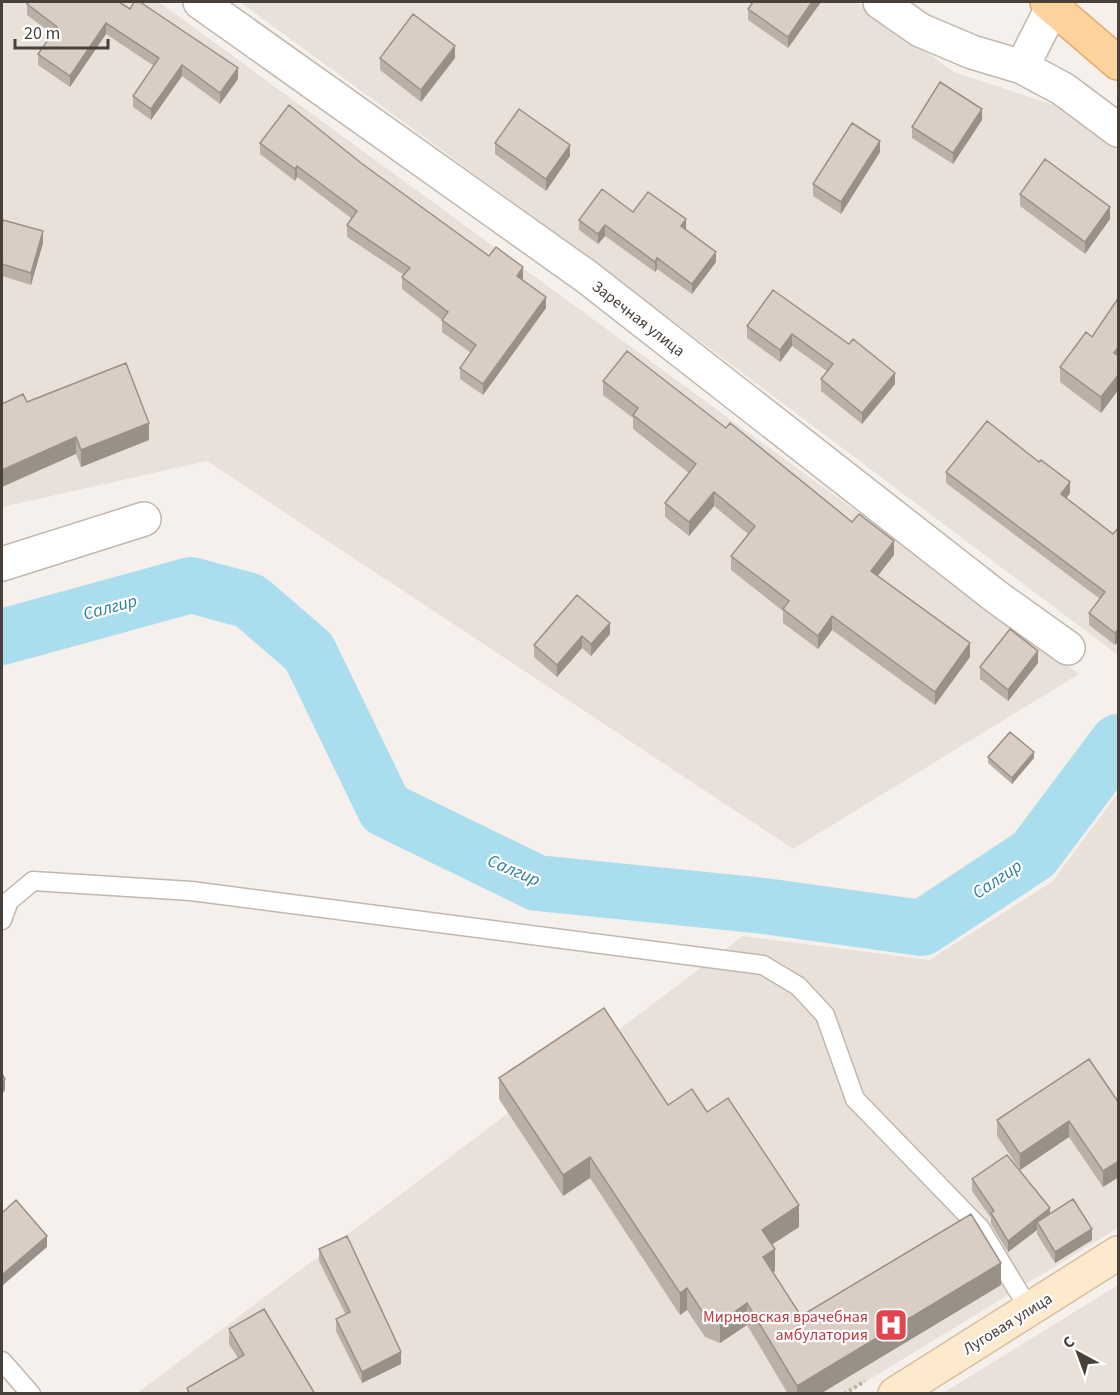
<svg xmlns="http://www.w3.org/2000/svg" width="1120" height="1395" viewBox="0 0 1120 1395" font-family="'Source Sans 3',sans-serif">
<style>
.residential{fill:#e9e1d9}
.lines{fill:none;stroke-linecap:round;stroke-linejoin:round}
.river{stroke:#aadeef;stroke-width:56}
.service-casing{stroke:#c1b7ad;stroke-width:21}
.minor-casing{stroke:#c1b7ad;stroke-width:36}
.secondary-casing{stroke:#d7bf9e;stroke-width:36}
.primary-casing{stroke:#e2ac6c;stroke-width:36}
.path{stroke:#c2b09f;stroke-width:4;stroke-dasharray:3 3;stroke-linecap:butt}
.service{stroke:#fff;stroke-width:18}
.minor{stroke:#fff;stroke-width:33}
.secondary{stroke:#fdeacd;stroke-width:33}
.primary{stroke:#fcd29d;stroke-width:33}
.wall{fill:#bbb0a8}
.shaded-wall{fill:#999088}
.building{fill:#dacdc3;stroke:#999088;stroke-width:1.5}
.labels{text-anchor:middle;stroke-width:4.5;stroke-linejoin:round;paint-order:stroke}
.street-label{font-size:16px;fill:#494039;stroke:#fff}
.health-label{font-size:16px;fill:#be3a42;stroke:#fff;text-anchor:end}
.water-label{font-size:18px;font-style:italic;fill:#2e7f9c;stroke:#fff}
</style>
<rect width="100%" height="100%" fill="#f5f0eb"/>
<path class="residential" d="M2,2h157l920,672 -286,175 -586,-388 -205,46z
M240,2h616l98,70 100,33 64,42v508l-521,-391z
M1118,793v435l-271,165 -711,1 607,-458 186,24 123,-78z
M1118,1285v108h-175z"/>
<g class="lines">
<path class="river" d="M2,637l189,-52 59,16 59,51 76,157 152,74 227,23 158,22 112,-74 84,-112"/>
<g class="service-casing">
<path id="service" d="M2,920l7,-19 24,-20 158,10 572,74 35,21 27,29 30,84 125,129 49,81
M2,1361l29,33"/>
</g>
<g class="minor-casing">
<path id="minor" d="M200,2l387,275 411,321 70,50
M880,2l40,28 52,22 50,15 41,22 55,41
M1022,67l33,-65
M2,564l142,-45"/>
</g>
<g class="secondary-casing">
<path id="secondary" d="M895,1394l223,-141"/>
</g>
<g class="primary-casing">
<path id="primary" d="M1047,2l71,61"/>
</g>
<path class="path" d="M844,1394l21,-13"/>
<use href="#service" class="service"/>
<use href="#minor" class="minor"/>
<use href="#secondary" class="secondary"/>
<use href="#primary" class="primary"/>
</g>
<path class="wall" d="M119,2l119,77 -18,25 -38,-28 -31,44 -18,-13v-11l21,-30 -48,-32 -36,53 -32,-22v-11l14,-20 -25,-19v-11z
M821,2l-33,46 -40,-28v-11z
M380,58h75l-34,44 -41,-32z
M982,120l-29,44 -41,-26v-11z
M260,143l101,20 128,93 34,23 -1,1 24,28 -63,87 -23,-16v-11l11,-15 -29,-21v-12l-40,-31v-12l2,-2 -57,-38v-12l4,-7 -54,-41 -2,4 -35,-27z
M495,143l75,13 -24,35 -51,-37z
M880,152l-39,62 -28,-18v-12z
M1020,194l90,25 -25,35 -65,-48z
M633,212l53,18 30,32 -24,32 -35,-25 -2,3 -50,-36 -7,8 -19,-14v-10z
M2,226l41,17 -12,42 -29,-9z
M773,290l122,94 -33,40 -41,-33v-12l6,-8 -35,-25 -12,16 -33,-24v-12z
M1119,297v92l-18,24 -41,-31v-15l32,-30z
M603,381l123,47 168,127 -16,21 92,81 -35,48 -103,-75 -14,19 -35,-26v-12l-52,-41v-14l17,-22 -34,-28 -25,30 -24,-19v-14l24,-30 -56,-44v-11l-30,-23z
M27,402l122,38 -68,27 -5,-13z
M946,472l124,21 -4,5 47,36 6,-7v113l-4,5 -26,-20v-12l11,-14 -154,-116z
M610,623v11l-19,22 -9,-8 -25,29 -23,-20v-12z
M1038,663l-30,38 -28,-22v-12z
M988,757l46,1 -22,26 -24,-21z
M499,1078l208,34 92,115 -28,18 4,26 -2,1 28,44 200,-31 -181,109h-32l-41,-69 -27,18 -15,-6 -18,-27 -7,5 -90,-137 -27,18 -64,-97z
M1119,1103l-16,84 -34,-50 -49,33 -23,-34v-16z
M972,1179l78,35 42,26 -37,23 -18,-29v-4l-29,22 -17,-28v-6l-19,-27z
M319,1249l82,115 -39,19 -26,-52v-12l10,-4 -27,-54z
M229,1329l86,65h-128v-6l51,-30 -9,-14z"/>
<path class="shaded-wall" d="M812,2h9l-33,46v-11z
M106,23v11l-36,53v-11z
M455,46v12l-34,44v-12z
M182,65v11l-31,44v-11z
M238,68v11l-18,25v-11z
M982,109v11l-29,44v-11z
M880,141v11l-39,62v-12z
M570,145v11l-24,35v-12z
M297,166v11l-2,4v-12z
M1110,207v12l-25,35v-12z
M686,219v11l-5,-4z
M605,225v11l-7,8v-10z
M43,231v12l-12,42v-12z
M716,252v10l-24,32v-10z
M657,258v11l-2,3v-10z
M523,267v12l-6,9v-12z
M546,297v11l-63,87v-11z
M792,334v12l-12,16v-12z
M1119,346v15l-5,-8z
M895,373v11l-33,40v-11z
M1119,374v15l-18,24v-16z
M149,423v17l-68,27v-17z
M76,437v17l-74,33v-17z
M1070,482v11l-9,13v-12z
M714,492v14l-25,30v-14z
M894,541v14l-23,29v-13z
M832,616v14l-14,19v-13z
M610,623v11l-19,22v-12z
M1119,628v12l-4,5v-12z
M582,636v12l-25,29v-12z
M970,643v14l-35,48v-13z
M1038,651v12l-30,38v-11z
M1034,752v6l-22,26v-6z
M5,1079v11l-3,4v-12z
M1069,1121v16l-49,33v-16z
M590,1157v21l-27,18v-21z
M1119,1161v16l-16,10v-16z
M799,1205v22l-37,24v-21z
M1050,1208v12l-13,2v8l-29,22v-11z
M1092,1229v11l-37,23v-11z
M47,1236v11l-45,39v-11z
M775,1249v22l-12,8v-22z
M1001,1263v22l-181,109h-23v-8z
M687,1288v22l-7,5v-22z
M747,1303v22l-27,18v-21z
M401,1352v12l-39,19v-11z"/>
<path class="building" d="M29,2h90l11,7 4,-7h6l98,66 -18,25 -38,-28 -31,44 -18,-13 26,-38 -53,-35 -36,53 -32,-22 19,-27 -30,-23z
M753,2h59l-24,35 -40,-28z
M413,14l42,32 -34,44 -41,-32z
M940,82l42,27 -29,44 -41,-26z
M289,105l72,58 128,93 7,-9 27,20 -6,9 29,21 -63,87 -23,-16 16,-23 -34,-25 6,-8 -46,-35 8,-9 -63,-43 10,-14 -60,-45 -2,3 -35,-26z
M519,109l51,36 -24,34 -51,-36z
M852,123l28,18 -39,61 -28,-18z
M1045,159l65,48 -25,35 -65,-48z
M602,189l31,23 15,-20 38,27 -5,7 35,26 -24,32 -35,-26 -2,4 -50,-37 -7,9 -19,-14z
M3,220l40,11 -12,42 -29,-9v-38z
M773,290l76,54 4,-5 42,34 -33,40 -41,-34 12,-15 -41,-30 -12,16 -33,-24z
M1119,297v49l-5,7 5,3v18l-18,23 -41,-30 26,-35 6,5z
M627,351l99,77 4,-5 122,99 7,-8 35,27 -23,30 99,72 -35,49 -103,-76 -14,20 -35,-27 6,-8 -58,-45 24,-30 -41,-34 -25,30 -24,-19 31,-39 -63,-49 5,-7 -35,-27z
M126,363l23,60 -68,27 -5,-13 -74,33v-66l21,-10 4,8z
M987,421l52,41 2,-2 29,22 -9,12 52,40 6,-7v101l-4,5 -26,-20 16,-21 -159,-120z
M577,595l33,28 -19,21 -9,-8 -25,29 -23,-20z
M1010,629l28,22 -30,39 -28,-23z
M1010,732l24,20 -22,26 -24,-21z
M604,1008l64,97 24,-16 15,23 21,-14 71,107 -37,25 13,19 -12,8 38,59 170,-102 30,49 -204,123 -50,-83 -27,19 -15,-6 -18,-28 -7,5 -90,-136 -27,18 -64,-97z
M1089,1059l30,44v58l-16,10 -34,-50 -49,33 -23,-34z
M2,1074l3,5 -3,3z
M1007,1155l43,53 -42,33 -17,-28 3,-2 -22,-32z
M1073,1199l19,30 -37,23 -18,-30z
M16,1200l31,36 -45,39v-62z
M347,1236l54,116 -39,20 -26,-53 14,-7 -31,-63z
M264,1309l51,85h-125l-3,-6 57,-33 -15,-26z"/>
<defs>
<g id="hospital-square" transform="scale(1.725)"><rect x="-9" y="-9" width="18" height="18" rx="4" fill="#e0444e" stroke="#fff"/><path d="M-5-5h3v3.5h4V-5h3V5h-3V1.5h-4V5h-3Z" fill="#fff"/></g>
</defs>
<g fill-rule="evenodd">
<use href="#hospital-square" x="891" y="1325"/>
</g>
<g class="labels">
<g class="street-label">
<text transform="translate(639 318) rotate(38)" y="6">Заречная улица</text>
<text transform="translate(1007 1323) rotate(-32)" y="6">Луговая улица</text>
</g>
<g class="health-label">
<text x="868" y="1322">Мирновская врачебная<tspan x="868" dy="18">амбулатория</tspan></text>
</g>
<g class="water-label">
<text transform="translate(110 607) rotate(-15)" y="6">Салгир</text>
<text transform="translate(514 870) rotate(23)" y="6">Салгир</text>
<text transform="translate(997 879) rotate(-34)" y="6">Салгир</text>
</g>
</g>
<rect width="1120" height="1395" fill="none" stroke="#494039" stroke-width="6"/>
<g transform="translate(1078 1353) rotate(319)" stroke="#ffffff" stroke-width="4.5" paint-order="stroke">
<path d="M0-4.5L10 22L0 15L-10 22Z" fill="#494039"/>
<text y="-9" font-size="16" font-weight="bold" text-anchor="middle" fill="#494039">С</text>
</g>
<path d="M15 39v9h93v-9" fill="none" stroke="#494039" stroke-width="3"/>
<text x="24" y="39" font-size="18" fill="#494039" stroke="#ffffff" stroke-width="4.5" paint-order="stroke">20 m</text>
</svg>
